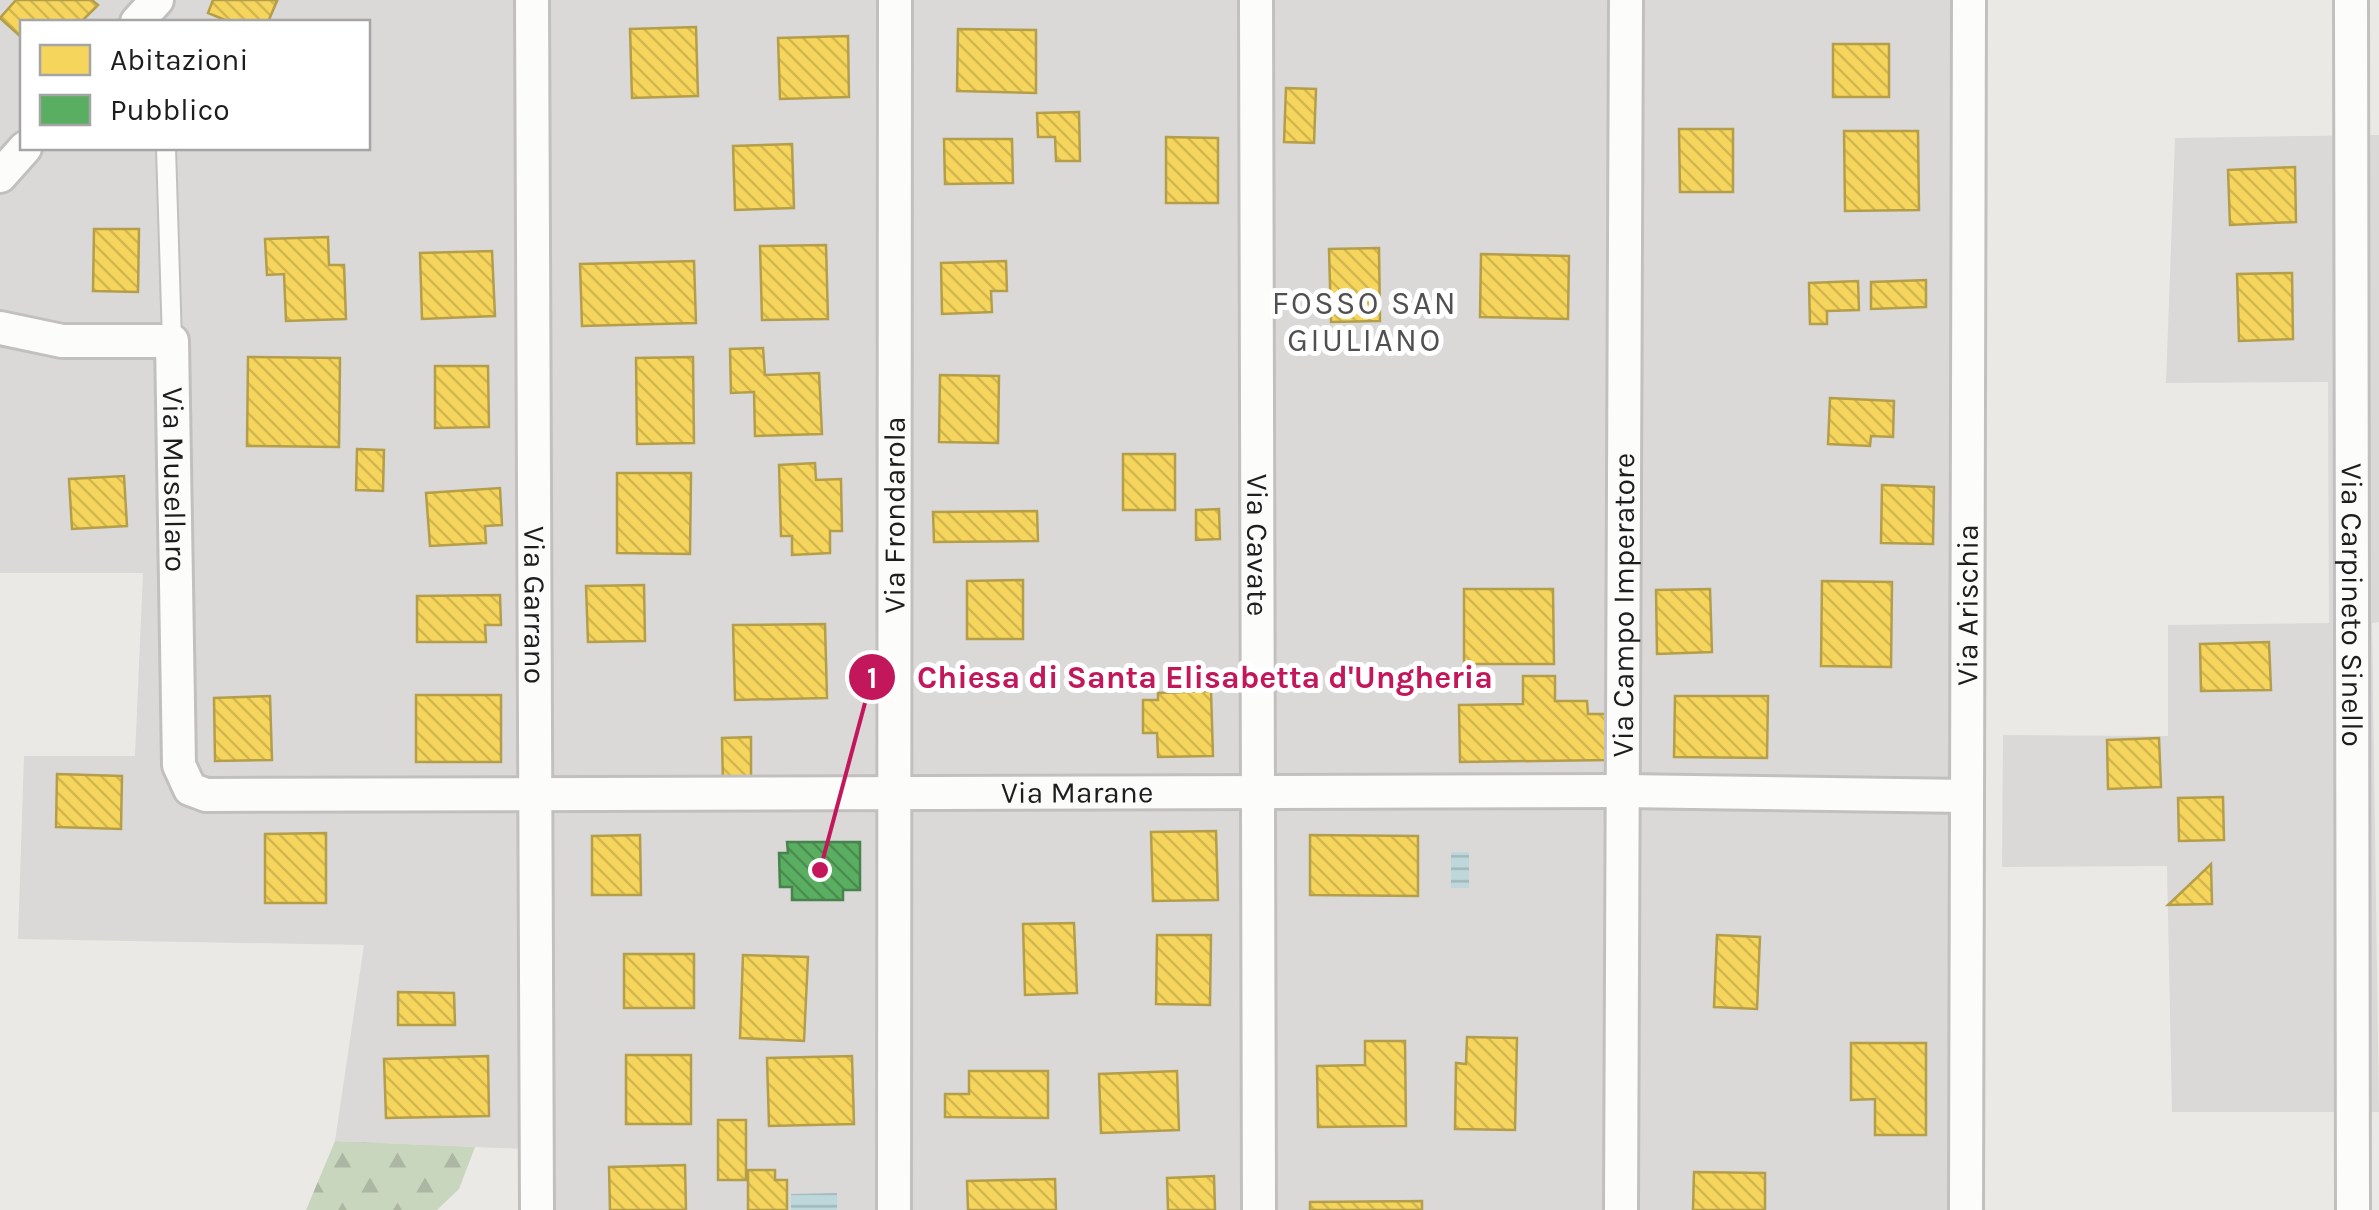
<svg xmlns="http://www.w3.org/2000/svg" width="2379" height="1210" viewBox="0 0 2379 1210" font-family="Karla,sans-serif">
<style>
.residential{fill:#dad9d7;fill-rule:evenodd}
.forest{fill:url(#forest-firs)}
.water{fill:url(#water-rules)}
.homes{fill:url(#homes-back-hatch);stroke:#b59e49;stroke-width:2.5}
.public{fill:url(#public-back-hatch);stroke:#48824d;stroke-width:2.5}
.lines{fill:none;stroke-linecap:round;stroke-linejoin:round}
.lane-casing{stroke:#c1c0be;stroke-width:22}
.street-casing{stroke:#c1c0be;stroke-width:38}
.lane{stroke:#fcfcfb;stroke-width:18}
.street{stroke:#fcfcfb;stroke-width:32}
.labels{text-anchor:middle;stroke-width:10;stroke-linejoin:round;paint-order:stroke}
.street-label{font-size:30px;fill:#1d1d1d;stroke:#fff}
.neighbourhood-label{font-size:32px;letter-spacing:2.5px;fill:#505050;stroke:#fff}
.leader{fill:none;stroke:#c2185b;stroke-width:4}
.callout-dot{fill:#c2185b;stroke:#fff;stroke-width:4}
.mark-label{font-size:30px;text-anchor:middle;font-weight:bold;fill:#fff}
.callout-label{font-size:32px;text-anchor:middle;font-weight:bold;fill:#c2185b;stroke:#fff;stroke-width:10;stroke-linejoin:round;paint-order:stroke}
</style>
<defs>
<pattern id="forest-firs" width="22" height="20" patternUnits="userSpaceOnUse" patternTransform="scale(2.5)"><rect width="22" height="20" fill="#c9d6be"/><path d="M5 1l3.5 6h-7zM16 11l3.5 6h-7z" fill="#acb7a3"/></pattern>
<pattern id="water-rules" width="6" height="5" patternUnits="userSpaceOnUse" patternTransform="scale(2.5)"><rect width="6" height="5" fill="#bdd7da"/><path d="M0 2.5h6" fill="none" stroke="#a2b8bb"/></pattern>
<pattern id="homes-back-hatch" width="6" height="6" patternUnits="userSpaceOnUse" patternTransform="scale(2.5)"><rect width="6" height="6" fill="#f6d55c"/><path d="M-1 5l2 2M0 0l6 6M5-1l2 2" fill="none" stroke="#d2b650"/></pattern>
<pattern id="public-back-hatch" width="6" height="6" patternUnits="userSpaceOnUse" patternTransform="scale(2.5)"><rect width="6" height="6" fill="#5aae61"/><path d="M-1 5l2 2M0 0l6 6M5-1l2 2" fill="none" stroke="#4a8d4f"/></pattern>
</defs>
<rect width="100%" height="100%" fill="#ebe9e6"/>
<path class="residential" d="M0,0h1958l-3,1210h-1435l3,-61 -188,-8 29,-196 -346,-6 6,-183h111l8,-183h-143zM22,22h346v126h-346z
M2379,135v487l-7,1 7,489h-207l-5,-246 -165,1 1,-132 165,1v-111l161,-2 -1,-241 -162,1 9,-245z"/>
<path class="forest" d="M335,1141l140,6 -16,42 -22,21h-131z"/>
<path class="water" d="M1451,852h18v36h-18z
M837,1193v17h-46v-16z"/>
<path class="homes" d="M16,0h76l6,5 -17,17h-59v16l-22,-20z
M213,0h60l4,1 -9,21h-38l-22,-9z
M696,27l2,69 -66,2 -2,-69z
M958,29l78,1v63l-79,-2z
M848,36l1,61 -69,2 -2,-61z
M1833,44h56v53h-56z
M1286,88l30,1 -2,54 -30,-1z
M1079,112l1,49h-24l-1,-24h-17l-1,-24z
M1679,129h54v63h-53z
M1844,131h74l1,79 -74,1z
M1166,137l52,1v65h-52z
M944,139h68l1,44 -68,1z
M792,144l2,64 -59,2 -2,-64z
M2295,167l1,55 -66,3 -2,-55z
M94,229h45l-1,63 -45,-1z
M328,237l1,28h15l2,54 -60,2 -2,-47 -17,1 -2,-36z
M826,245l2,74 -66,1 -2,-74z
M1379,248l1,73 -49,1 -2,-73z
M492,251l3,65 -73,3 -2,-66z
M1481,254l88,2 -1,63 -88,-2z
M694,261l2,62 -114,3 -2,-62z
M1006,261l1,30h-16l1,21 -50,2 -1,-51z
M2292,273l1,66 -54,2 -2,-67z
M1926,280v27l-55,2v-27z
M1858,281l1,29 -32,1v13h-17l-1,-41z
M763,348l2,27 54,-2 3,61 -67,2 -1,-44 -23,1 -1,-44z
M248,357l92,1 -1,89 -92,-1z
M693,357l1,86 -57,1 -1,-86z
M435,366h53l1,61 -54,1z
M940,375l59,1 -1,67 -59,-1z
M1830,398l64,3 -1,36 -22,-1 -1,10 -42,-2z
M357,449l27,1 -1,41 -27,-1z
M1123,454h52v56h-52z
M815,463l1,17 25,-1 1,52h-12v22l-38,2v-19h-11l-2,-71z
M617,473h74l-1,81 -73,-1z
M124,476l3,50 -55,3 -3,-50z
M1882,485l52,2 -1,57 -52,-1z
M500,488l2,37 -17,1 1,17 -56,3 -4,-53z
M1219,509l1,30 -24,1v-30z
M1037,511l1,30 -104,1 -1,-30z
M1023,580v59h-56v-58z
M1822,581l70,1 -1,85 -70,-1z
M644,585l1,56 -57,1 -2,-56z
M1464,589h89l1,75h-90z
M1710,589l2,63 -55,2 -1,-64z
M500,595l1,30h-16l1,17h-69v-46z
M825,624l2,74 -92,2 -2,-75z
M2269,642l2,48 -70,1 -1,-47z
M1523,676h32v25h32l1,13h20v46l-148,2 -1,-57 64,-1z
M1211,691l2,65 -55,1 -1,-24h-14v-33h15v-7z
M416,695h85v67h-85z
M270,696l2,64 -57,1 -1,-63z
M1675,696h93l-1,62 -93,-1z
M751,737v47h-28l-1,-46z
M2159,738l2,49 -53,2 -1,-49z
M57,774l65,2 -1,53 -65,-2z
M2223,797l1,43 -45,1 -1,-43z
M1216,831l2,69 -65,1 -2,-69z
M326,833v70h-61v-69z
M640,835l1,60h-49v-59z
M1310,835l108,1v60l-108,-1z
M2211,864l1,40 -44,1z
M1074,923l3,70 -52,2 -2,-71z
M1157,935h54l-1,70 -54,-1z
M1717,935l43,2 -3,72 -43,-2z
M624,954h70v54h-70z
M743,955l65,2 -4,84 -64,-3z
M398,992l56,1 1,32h-57z
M1467,1037l50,1 -2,92 -60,-1 1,-66 10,1z
M1365,1041h40l1,85 -88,1 -1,-61 48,-1z
M1851,1043h75v92h-51v-36l-24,1z
M626,1055h65v69h-65z
M488,1056l1,60 -103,2 -2,-59z
M852,1056l2,68 -85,2 -2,-68z
M969,1071h79v47l-103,-1v-23h24z
M1177,1071l2,59 -78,3 -2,-59z
M718,1120h28v60h-28z
M685,1165l1,45h-76l-1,-43z
M748,1170h27v10h12v30h-39z
M1694,1172l71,1v37h-72z
M1214,1176l1,34h-47l-1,-32z
M1055,1179l1,31h-88l-1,-29z
M1422,1201v9h-112v-8z"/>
<path class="public" d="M787,842h73v48h-17v10h-51v-13h-12l-1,-34h9z"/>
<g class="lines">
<g class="lane-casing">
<path id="lane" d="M166,148l6,193"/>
</g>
<g class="street-casing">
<g id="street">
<path id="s1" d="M532,0l5,1210"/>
<path id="s2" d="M1256,0l3,1210"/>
<path id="s3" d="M2351,0l2,1210"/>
<path d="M137,22l20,-22"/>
<path d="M0,176l25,-28"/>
<path id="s4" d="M0,328l62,13h110l7,424 11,24 16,6 1417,-4 344,5"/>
<path id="s5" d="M894,1210l1,-1210"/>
<path id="s6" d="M1621,1210l5,-1210"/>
<path id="s7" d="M1966,1210l3,-1210"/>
</g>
</g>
<use href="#lane" class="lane"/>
<use href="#street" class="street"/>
</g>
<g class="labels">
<g class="street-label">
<text dy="10" stroke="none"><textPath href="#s4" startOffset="312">Via Musellaro</textPath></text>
<text dy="10" stroke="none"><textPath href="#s5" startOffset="695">Via Frondarola</textPath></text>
<text dy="10" stroke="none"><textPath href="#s2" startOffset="545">Via Cavate</textPath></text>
<text dy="10" stroke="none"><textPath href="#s1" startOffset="605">Via Garrano</textPath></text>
<text dy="10" stroke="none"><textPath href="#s6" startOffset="605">Via Campo Imperatore</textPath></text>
<text dy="10" stroke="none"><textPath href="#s7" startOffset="605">Via Arischia</textPath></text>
<text dy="10" stroke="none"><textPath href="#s3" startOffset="605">Via Carpineto Sinello</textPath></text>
<text dy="10" stroke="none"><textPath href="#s4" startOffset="1512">Via Marane</textPath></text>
</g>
<g class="neighbourhood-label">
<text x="1365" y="314">FOSSO SAN<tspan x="1365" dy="37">GIULIANO</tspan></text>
</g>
</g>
<path class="leader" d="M820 870L872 677"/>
<g class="callout-dot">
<circle cx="820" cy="870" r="10"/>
<circle cx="872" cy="677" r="25"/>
</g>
<g class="mark-label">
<text x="872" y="688">1</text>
</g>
<g class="callout-label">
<text x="1205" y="688">Chiesa di Santa Elisabetta d'Ungheria</text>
</g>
<rect x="20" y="20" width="350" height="130" fill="#ffffff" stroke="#a5a5a5" stroke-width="2.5"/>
<rect x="40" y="45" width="50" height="30" fill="#f6d55c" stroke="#a5a5a5" stroke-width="2.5"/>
<text x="110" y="70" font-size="30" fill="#1d1d1d">Abitazioni</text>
<rect x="40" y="95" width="50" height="30" fill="#5aae61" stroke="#a5a5a5" stroke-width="2.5"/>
<text x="110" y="120" font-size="30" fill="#1d1d1d">Pubblico</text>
</svg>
